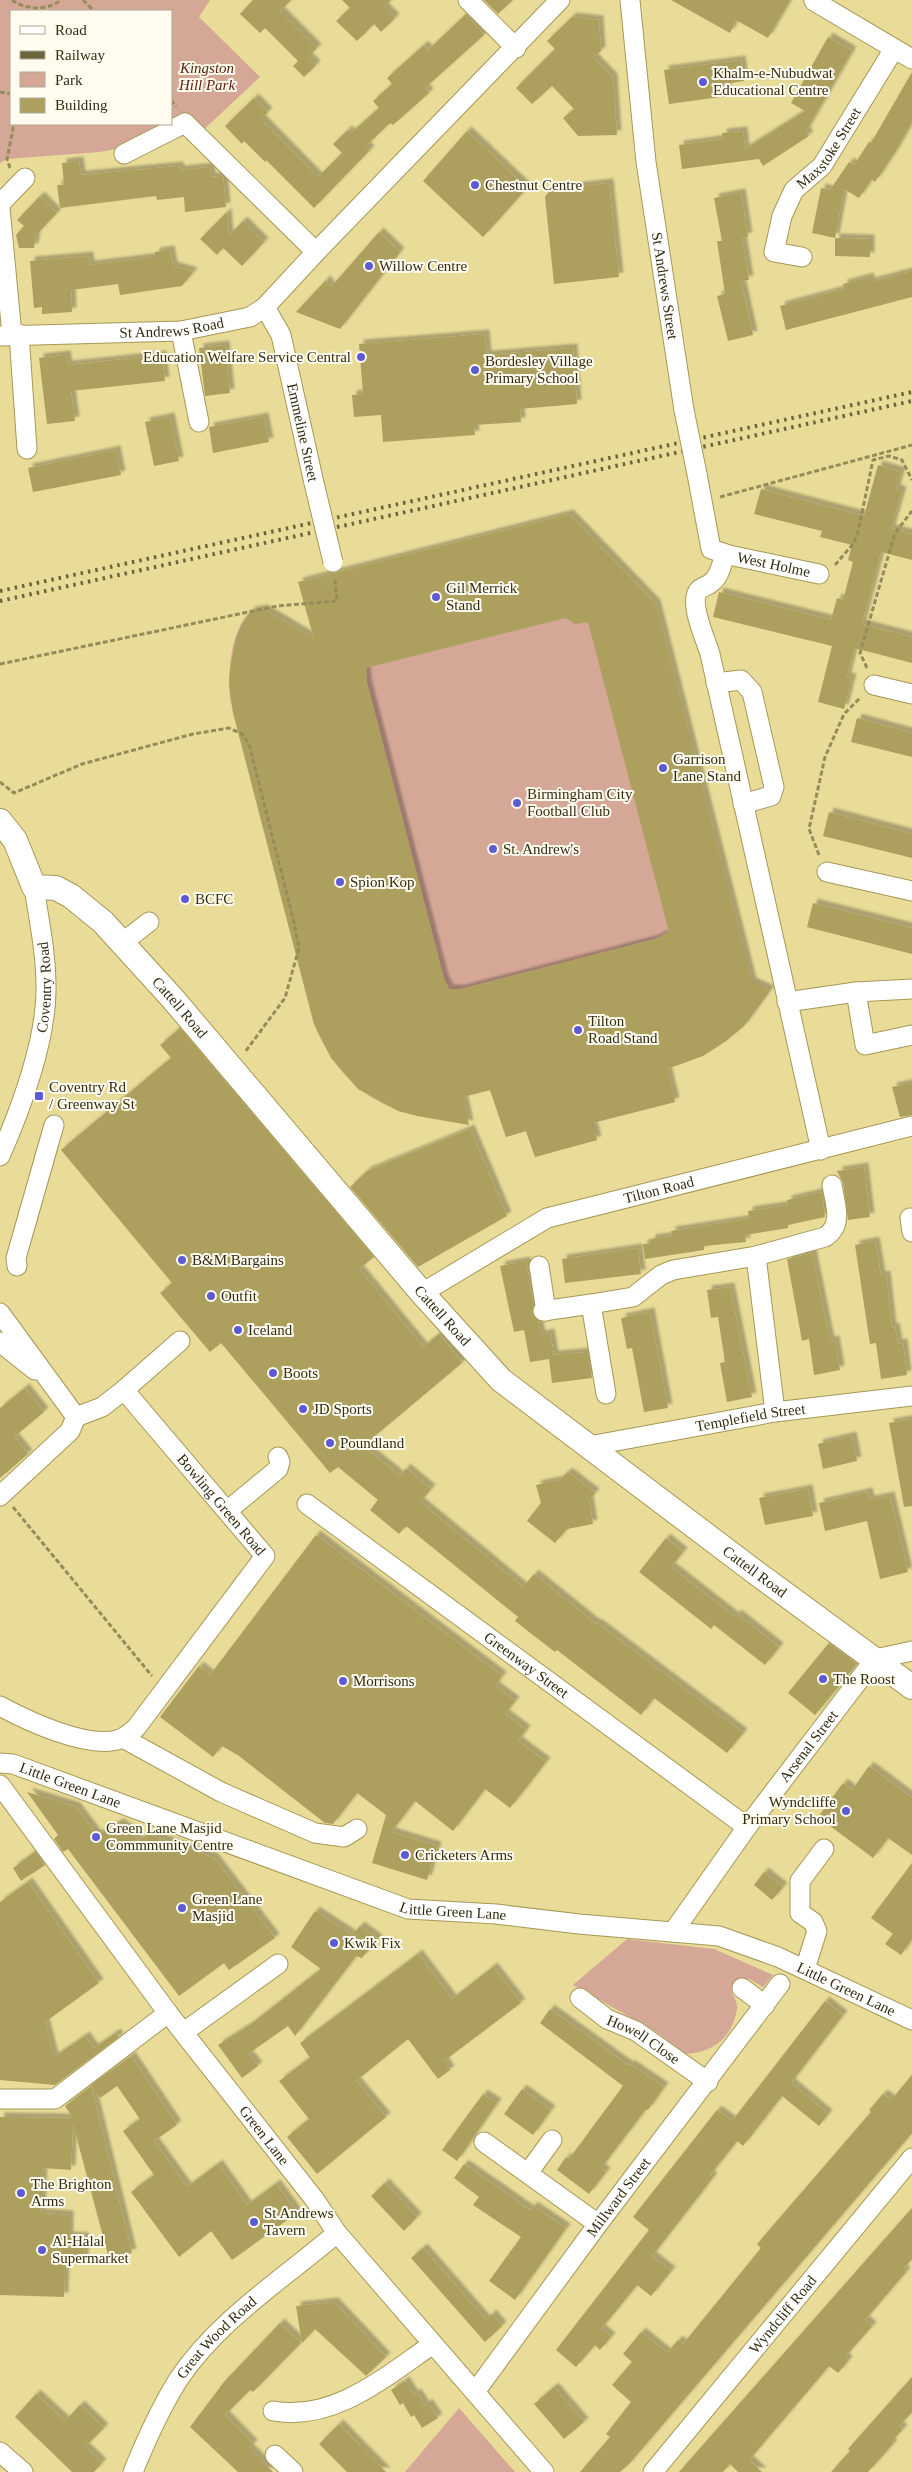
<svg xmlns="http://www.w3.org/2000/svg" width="912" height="2472" viewBox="0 0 912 2472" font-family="Georgia,serif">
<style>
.green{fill:#d5a797;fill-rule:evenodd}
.building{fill:#ada05e;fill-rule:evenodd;filter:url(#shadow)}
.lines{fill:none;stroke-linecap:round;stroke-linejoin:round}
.minor-casing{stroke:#a59856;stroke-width:21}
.major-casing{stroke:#a59856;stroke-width:26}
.path{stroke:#958c5a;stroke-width:3;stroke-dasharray:5 2.5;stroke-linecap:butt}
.minor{stroke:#fff;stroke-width:19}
.major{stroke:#fff;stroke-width:24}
.rail{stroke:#6c653c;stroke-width:4;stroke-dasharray:2.5 5;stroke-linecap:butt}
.minor-bridge-casing{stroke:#a59856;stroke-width:21;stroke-linecap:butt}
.minor-bridge{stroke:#fff;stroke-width:19}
.poi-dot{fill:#5c5bd3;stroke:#fffcef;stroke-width:2}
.labels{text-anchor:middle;stroke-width:4;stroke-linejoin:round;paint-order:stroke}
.park-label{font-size:15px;font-style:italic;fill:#5a210d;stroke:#fffcef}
.poi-label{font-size:15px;fill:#322d11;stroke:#fffcef;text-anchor:start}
.street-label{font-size:15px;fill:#322d11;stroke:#fffcef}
</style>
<defs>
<filter id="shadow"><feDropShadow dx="4.5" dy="-4.5" stdDeviation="1" flood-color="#0004"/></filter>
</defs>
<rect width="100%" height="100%" fill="#e9dc98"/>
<path class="green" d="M0,0h210l-11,17 61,60 -60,56 -100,19 -93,7 -7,4zM11,11h160v113h-160z
M656,604l96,377 18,9c-26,40 -56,67 -103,78l8,34 -82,21 4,17 -62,17 -9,-26 -20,6 -16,-47 -27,7 5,22c-75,2 -125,-25 -154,-95l-84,-325c-2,-25 0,-70 21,-88l12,-2 51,30z
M627,1939l87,10 59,26 -10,12 -14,-8 -18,11c2,5 7,13 6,19 -5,29 -23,43 -51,45l-31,-23 -82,-46z
M459,2408l56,64h-110z"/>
<path class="building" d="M253,0h38l-11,11 37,37 -9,9 8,8 -12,12 -11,-11 5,-5 -33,-33 -5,5 -20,-19z
M342,0h49l-7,7 11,11 -14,14 -7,-8 -17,17 -21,-20 14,-13z
M484,0h29l-15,14z
M671,0h119l-22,38 -34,-19 1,4 -5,10z
M466,14l18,21 -59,53 4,5 -36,32 -3,-2 -24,23 4,4 -56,58 -48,-48 -1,2 -21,-21 -2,3 -17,-18 29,-28 14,14 -7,7 57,58 24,-24 -9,-9 15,-14 3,3 28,-25 -6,-7 19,-17 -5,-6 37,-33 4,5z
M572,17l27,3 2,31 -8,6 20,21 4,57 -39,1 -15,-18 11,-9 -22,-23 -20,18 -16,-16 39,-39 -8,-8z
M828,37l24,14 -46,80 3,5 -46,30 -4,-7 -77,10 -3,-24 44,-6 -1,-6 21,-2 2,18 60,-38 -14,-8z
M741,60l3,21 -18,3 2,12 -59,8 -5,-34z
M912,72v50l-17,30 -20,30 -3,-3 -13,19 -15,-9 -9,49 -23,-5 9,-45 9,2 19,-28 5,3 15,-23 2,1z
M467,131l60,57 -44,49 -60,-56z
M79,161l2,14 98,-9 1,4 30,-3 1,10 12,-1 3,31 -41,5 -1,-15 -27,3 -1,-4 -96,12 -3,-23h7l-2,-22z
M609,183l10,94 -65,7 -9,-87 6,-8z
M741,193l7,44 -6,1 7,42 -8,1 12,54 -25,6 -11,-45 8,-2 -8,-53h5l-8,-43z
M40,196l17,17 -21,22 -2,13h-15l-3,-13 8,-9 -7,-6z
M227,212l2,23 14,-14 21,21 -22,24 -19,-18 -6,7 -17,-16z
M379,232l21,20 -60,77 -44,-17 30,-32 5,7z
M835,238l35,1v18l-35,-1z
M170,250l3,16 20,6 -11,14 -62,9 -2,-11 -47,6 1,22 -30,2v-7l-8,1 -4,-47 59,-5 1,9 65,-8v-5z
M912,271v26l-126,33 -6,-24 64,-17 -1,-5 27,-7v5z
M485,334l2,21 86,-7 4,56 -57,5 1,13 -47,3 1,10 -92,7 -2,-27 -27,2 -2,-22 11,-1 -4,-50z
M225,345l5,48 -25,3 -6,-48z
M66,355l2,10 94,-10 3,26 -94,10 4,30 -28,3 -8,-66z
M170,417l9,44 -25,5 -9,-44z
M264,417l5,25 -56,11 -4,-26z
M116,450l5,25 -88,17 -5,-24z
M878,465l23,7 -5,17 6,2 -11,38 21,5v26l-31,-8 -19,72 50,13v26l-58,-15 -7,29 5,1 -8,31 -26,-7 14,-56 -119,-29 6,-25 112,28 6,-22 6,2 10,-38 -5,-2 4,-15 -32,-8 2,-6 -68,-17 7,-25 103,27z
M569,514l87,90 96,378 18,8 -26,36 -18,15 -23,15 -36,13 8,33 -83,21 5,17 -62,17 -9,-26 -20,6 -16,-47 -27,7 6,28 -52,-9 -19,-5 -40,-22 -27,-31 -17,-34 -81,-311 -4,-29 1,-15 6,-31 6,-14 9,-13 12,-2 51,30 -16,-57zM566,618l9,6 13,-2 81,310 -14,7 -194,50h-12l-5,-10 -77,-296 -1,-15z
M857,718l55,15v24l-61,-15z
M829,812l83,22v24l-89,-22z
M813,903l99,25v26l-105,-27z
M180,1028l194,229 -15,12 64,78 16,-13 23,29 -99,83 37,30 6,-8 25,21 -11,13 103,85 11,-13 62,50 1,-1 146,110 -16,20 -73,-55 -13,17 -84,-65 -2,2 -26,-20 -14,-11 3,-4 -112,-91 -7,8 -29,-24 8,-10 -40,-33 -8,6 -109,-130 -11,9 -50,-59 12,-10 -111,-133 110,-92 -11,-13z
M912,1083v32l-12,2 -8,-30z
M470,1129l37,87 -89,51 -68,-80 17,-16z
M864,1167l6,50 -22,3 -5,-37 -6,-12z
M822,1192l3,25 -37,8v3l-43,7 1,7 -42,4v4l-59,9 -2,-15 8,-1v-4l21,-3 -1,-5 78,-12 -1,-8 40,-6 -1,-5z
M875,1241l6,35 5,-1 6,53 3,-1 3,17 5,-1 4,32 -26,4 -5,-36 -6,1 -15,-99z
M638,1248l3,26 -76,9 -3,-24z
M812,1253l18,88 5,-1 5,30 -26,5 -5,-36 -7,2 -15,-82z
M526,1261l8,44 -2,8 6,8 3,14 9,-2 4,22 34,-3 4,26 -40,5 -3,-24 -19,3 -6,-32 -10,2 -14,-66z
M730,1287l22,110 -25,5 -7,-39 5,-1 -7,-45 -7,1 -4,-28z
M650,1312l18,96 -24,4 -12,-64 -5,1 -6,-31z
M25,1388l19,24 -30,25 14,17 -28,24v-70z
M912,1419v87l-8,1 -15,-84z
M852,1436l5,25 -34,8 -5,-25z
M568,1472l27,21 -6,7 4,24 -26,5 -12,14 -28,-22 14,-18 -5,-18 23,-5z
M808,1489l5,27 -48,9 -6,-27z
M868,1492l2,8 20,-4 18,76 -28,7 -13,-58 -42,10 -6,-28z
M316,1535l186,141 -7,10 20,15 -10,13 21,16 -8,11 28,21 -36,46 -25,-19 -32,42 -38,-30 -24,31 46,14 -10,34 -55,-17 14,-48 -29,-22 -24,31 -8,-1 -86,-67 -17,-10 -9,11 -53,-40 39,-51 11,9z
M666,1538l17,14 -12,15 64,50 2,-3 42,33 -14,18 -51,-40 -3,4 -72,-57z
M829,1643l28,21 -42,51 -27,-22z
M869,1766l43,32v57l-24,-17 -15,20 -55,-41 25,-34 9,7z
M27,1792l49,15 21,28 22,-12 10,6 9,12 10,-7 66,24 61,80 -46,32 -5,-7 -45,33 -111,-147 -5,3 -9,-13 4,-4z
M35,1852l10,13 -24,16 -8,-13z
M912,1863v76l-11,16 -16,-11 8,-10 -22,-16z
M764,1872l19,15 -11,13 -18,-15z
M28,1882l71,101 -54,39 9,35 31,-21 9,12 22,-15 3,4 -64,48 -55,-5v-178z
M315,1911l37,24 8,-9 18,13 -16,19 -6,-2 -61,80 -7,-10 -40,28 10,12 -16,12 -24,-33 32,-20 71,-56 -30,-22z
M418,1954l34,45 41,-32 28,36 -77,58 6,9 -12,9 -30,-40 -52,42 30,36 -69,57 -30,-37 22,-18 -30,-38 31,-23 -10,-15z
M825,2001l18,14 -52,68 37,31 -9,12 -37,-30 -39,50 -6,-5 -27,34 3,2 -12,16 -49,63 19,15 -20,25 -14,-11 -36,44 10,8 -11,13 -5,-5 -19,22 -20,-17 93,-120 -16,-13 84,-107 15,11z
M550,2009l79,57 1,-2 34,23 -16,23 -2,-1 -45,59 5,4 -17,22 -32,-24 9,-13 3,2 54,-73 -83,-63z
M131,2056l46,69 -23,16 33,46 31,-23 29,41 29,-21 21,29 -65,47 -21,-29 -32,26 -48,-65 23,-17 -31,-44 17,-12 -23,-33 -17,12 -9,-13z
M912,2075v58l-283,331 -9,8h-40l30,-35 -4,-3 25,-32 -19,-17 20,-23 -9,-8 18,-22 26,21 11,-13 5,4 78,-96 -4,-4 114,-132 -2,-2 14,-16 8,6z
M91,2086l41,167 -23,6 -36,-135 -2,46 -28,-2 -2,45 28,2v21l16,1 -1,25 -19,2 -1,33 -64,-2v-178l73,1 -8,-12z
M522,2089l29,21 -18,25 -29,-21z
M483,2094l14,9 -40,58 -15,-11z
M464,2164l66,46 3,-4 33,22 -51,72 -26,-19 32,-44 -48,-32 6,-8 -25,-19z
M385,2183l32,34 -13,14 -33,-35z
M912,2208v51l-9,10 3,3 -41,48 7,6 -27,31 3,4 -10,12 -9,-7 -80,94 13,12h-24l-8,-8 -7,8h-44z
M423,2248l63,72 6,-6 10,12 -17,16 -74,-84z
M334,2302l52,55 -20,19 -51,-47 -13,14 -6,-37z
M280,2323l21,20 -48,49 -3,-2 -25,25 28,29 -4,4 24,24h-35l-48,-45 34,-45z
M912,2377v35l-13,14 4,3 -12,13 2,2 -25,28h-37l19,-21 -2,-2z
M405,2381l9,14 3,-2 8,13 3,-3 10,15 -16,10 -8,-13 -3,2 -8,-14 -3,2 -9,-15z
M554,2387l30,35 -20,17 -30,-35z
M36,2394l29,27 15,-16 24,23 -19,19 17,16 -8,9h-22l-57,-55z
M339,2424l25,26 22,22h-39l-28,-28z"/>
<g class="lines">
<g class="minor-casing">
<g id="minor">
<path d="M468,0l48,48"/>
<path id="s1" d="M630,0l16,162 38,248"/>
<path d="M814,1l98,58"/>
<path d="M124,154l61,-31 131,129"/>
<path d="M0,204l25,-26"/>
<path d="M0,208l12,127"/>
<path id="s2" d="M802,257l-28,-5 8,-36 12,-26 28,-24 72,-117"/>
<path id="s3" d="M265,307l16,28 33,148"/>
<path d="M181,331l18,91"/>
<path d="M19,334l8,115"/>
<path id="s4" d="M0,336l181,-5 69,-14 15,-10 51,-55 244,-252"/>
<path id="s5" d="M697,474l14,75 18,6 90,19"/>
<path d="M725,554c-3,9 -5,22 -13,28 -4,4 -10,5 -13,8 -11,12 7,50 11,64l111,496"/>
<path d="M716,683l25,-3 11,12 22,95 -3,9 -28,8"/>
<path d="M874,685l38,9"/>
<path d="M827,872l85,19"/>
<path d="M122,943l27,-21"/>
<path d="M856,992l9,53 47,-10"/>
<path d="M787,1002l69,-10 56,-3"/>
<path id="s6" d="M0,1156c21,-47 47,-118 46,-169 0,-34 -7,-67 -12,-100"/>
<path d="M910,1218l2,14"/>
<path d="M756,1256l19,156"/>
<path d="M17,1266l-1,-8 38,-133"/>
<path d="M539,1266l7,45"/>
<path id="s7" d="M422,1293l125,-75 365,-92"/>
<path d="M591,1304l42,-7 28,-22 12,-5 83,-14 69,-19c19,-12 10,-33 7,-52"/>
<path d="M543,1311l48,-7 15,90"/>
<path id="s8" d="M0,1313l76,104 26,-10 22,-17 141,166 -129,172c-6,5 -11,10 -19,12 -32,8 -89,-19 -117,-34"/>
<path d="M0,1342l35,28"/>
<path d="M124,1390l56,-49"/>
<path id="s9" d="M589,1446l186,-34 137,-16"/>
<path d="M0,1496l70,-65 6,-14"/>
<path id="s10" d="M307,1504l440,323"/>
<path d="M227,1511l51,-42 2,-7 -2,-5"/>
<path d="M123,1738l98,54 94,41 29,4 13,-8"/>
<path id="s11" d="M0,1763l13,1 395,145 88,5 83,10 140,12 59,21 134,63"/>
<path id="s12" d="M0,1785l168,228 147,187 22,33 207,239"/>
<path id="s13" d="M673,1932l74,-105 128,-168 37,-8"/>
<path d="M805,1969l12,-38 -4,-9 -13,-9v-32l24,-32"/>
<path d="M742,1988l23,17"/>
<path id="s14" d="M580,1998l27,21 29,12 72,51"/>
<path d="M184,2032l94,-68"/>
<path d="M0,2099h55l113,-86"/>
<path d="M484,2142l114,82"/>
<path d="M528,2173l24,-33"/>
<path id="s15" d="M475,2392l123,-168 182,-240"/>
<path d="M273,2411c61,11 113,-35 160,-67"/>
<path d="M0,2452l23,20"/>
<path d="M275,2455l18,17"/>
<path id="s16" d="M133,2472c13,-32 27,-63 45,-92 40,-60 105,-101 159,-147"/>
<path id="s17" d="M653,2472l259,-314"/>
</g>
</g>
<g class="major-casing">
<g id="major">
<path id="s18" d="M0,821l15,19 19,47 22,1 15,8 32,26 70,77 249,294 79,87 254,192 157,115"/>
</g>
</g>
<path class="path" d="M12,0c14,10 35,11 49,0
M83,0l11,11
M0,92l11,2
M171,100l5,7
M10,168l-3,-9 7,-35
M720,497l192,-52
M835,565l18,-21 5,-12 15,-72 16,-4 13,4 10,20
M0,664l277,-58 60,-5 -2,-21
M867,668l-7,-15 35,-120 17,-22
M0,782l14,11 68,-29 111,-30 36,-6 13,6 7,10 45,178 5,26 -14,50 -40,54
M819,855l-10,-26 16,-72 19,-43 17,-17
M13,1507l139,169"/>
<use href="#minor" class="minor"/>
<use href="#major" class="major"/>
<path class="rail" d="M0,591l912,-199
M0,601l912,-200"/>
<g class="minor-bridge-casing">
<path id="minor-bridge" d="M684,410l13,64
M314,483l19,79"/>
</g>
<use href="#minor-bridge" class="minor-bridge"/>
</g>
<g class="poi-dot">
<circle cx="703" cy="82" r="5"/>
<circle cx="475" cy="185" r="5"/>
<circle cx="369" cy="266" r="5"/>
<circle cx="361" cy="357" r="5"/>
<circle cx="475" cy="370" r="5"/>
<circle cx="436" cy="597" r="5"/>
<circle cx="663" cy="768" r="5"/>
<circle cx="517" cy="803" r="5"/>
<circle cx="493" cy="849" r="5"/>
<circle cx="340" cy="882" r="5"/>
<circle cx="185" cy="899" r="5"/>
<circle cx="578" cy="1030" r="5"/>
<rect x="34" y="1091" width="10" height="10" rx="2.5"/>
<circle cx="182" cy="1260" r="5"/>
<circle cx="211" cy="1296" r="5"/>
<circle cx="238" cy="1330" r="5"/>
<circle cx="273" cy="1373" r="5"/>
<circle cx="303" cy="1409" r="5"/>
<circle cx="330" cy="1443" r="5"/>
<circle cx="823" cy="1679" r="5"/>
<circle cx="343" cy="1681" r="5"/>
<circle cx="846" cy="1811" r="5"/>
<circle cx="96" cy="1837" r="5"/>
<circle cx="405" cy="1855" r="5"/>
<circle cx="182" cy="1908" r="5"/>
<circle cx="334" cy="1943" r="5"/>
<circle cx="21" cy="2193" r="5"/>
<circle cx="254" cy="2222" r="5"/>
<circle cx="42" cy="2250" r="5"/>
</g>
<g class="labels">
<g class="park-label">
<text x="207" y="73">Kingston<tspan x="207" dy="17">Hill Park</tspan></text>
</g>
<g class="poi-label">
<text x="713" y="78">Khalm-e-Nubudwat<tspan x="713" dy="17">Educational Centre</tspan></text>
<text x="485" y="190">Chestnut Centre</text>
<text x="379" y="271">Willow Centre</text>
<text x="351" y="362" text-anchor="end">Education Welfare Service Central</text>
<text x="485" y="366">Bordesley Village<tspan x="485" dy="17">Primary School</tspan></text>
<text x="446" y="593">Gil Merrick<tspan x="446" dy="17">Stand</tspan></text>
<text x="673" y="764">Garrison<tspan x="673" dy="17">Lane Stand</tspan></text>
<text x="527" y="799">Birmingham City<tspan x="527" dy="17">Football Club</tspan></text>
<text x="503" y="854">St. Andrew's</text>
<text x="350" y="887">Spion Kop</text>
<text x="195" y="904">BCFC</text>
<text x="588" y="1026">Tilton<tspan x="588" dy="17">Road Stand</tspan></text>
<text x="49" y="1092">Coventry Rd<tspan x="49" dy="17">/ Greenway St</tspan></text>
<text x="192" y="1265">B&amp;M Bargains</text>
<text x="221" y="1301">Outfit</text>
<text x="248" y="1335">Iceland</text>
<text x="283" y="1378">Boots</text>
<text x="313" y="1414">JD Sports</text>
<text x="340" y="1448">Poundland</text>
<text x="833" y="1684">The Roost</text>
<text x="353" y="1686">Morrisons</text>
<text x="836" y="1807" text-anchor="end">Wyndcliffe<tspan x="836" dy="17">Primary School</tspan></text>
<text x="106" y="1833">Green Lane Masjid<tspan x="106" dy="17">Commmunity Centre</tspan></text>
<text x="415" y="1860">Cricketers Arms</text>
<text x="192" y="1904">Green Lane<tspan x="192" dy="17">Masjid</tspan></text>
<text x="344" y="1948">Kwik Fix</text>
<text x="31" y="2189">The Brighton<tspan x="31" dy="17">Arms</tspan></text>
<text x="264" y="2218">St Andrews<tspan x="264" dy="17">Tavern</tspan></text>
<text x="52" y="2246">Al-Halal<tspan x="52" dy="17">Supermarket</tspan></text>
</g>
<g class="street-label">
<text dy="5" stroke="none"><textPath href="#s2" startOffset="149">Maxstoke Street</textPath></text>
<text dy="5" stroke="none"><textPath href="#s1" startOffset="288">St Andrews Street</textPath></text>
<text dy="5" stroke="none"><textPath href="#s4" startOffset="172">St Andrews Road</textPath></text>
<text dy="5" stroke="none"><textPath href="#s3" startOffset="132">Emmeline Street</textPath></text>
<text dy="5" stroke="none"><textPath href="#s5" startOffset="141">West Holme</textPath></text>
<text dy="5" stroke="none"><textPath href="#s6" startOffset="176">Coventry Road</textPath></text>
<text dy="5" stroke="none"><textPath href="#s18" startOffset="270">Cattell Road</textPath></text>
<text dy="5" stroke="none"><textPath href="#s7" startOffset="261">Tilton Road</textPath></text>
<text dy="5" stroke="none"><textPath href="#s18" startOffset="675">Cattell Road</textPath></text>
<text dy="5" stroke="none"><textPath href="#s9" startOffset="164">Templefield Street</textPath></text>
<text dy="5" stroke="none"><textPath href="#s8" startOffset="335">Bowling Green Road</textPath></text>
<text dy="5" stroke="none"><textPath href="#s18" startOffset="1080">Cattell Road</textPath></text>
<text dy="5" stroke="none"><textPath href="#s10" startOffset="272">Greenway Street</textPath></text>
<text dy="5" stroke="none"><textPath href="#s13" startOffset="230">Arsenal Street</textPath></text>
<text dy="5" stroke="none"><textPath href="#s11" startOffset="74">Little Green Lane</textPath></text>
<text dy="5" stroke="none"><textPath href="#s11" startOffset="479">Little Green Lane</textPath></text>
<text dy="5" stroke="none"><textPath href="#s11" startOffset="884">Little Green Lane</textPath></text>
<text dy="5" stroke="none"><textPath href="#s14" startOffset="76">Howell Close</textPath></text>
<text dy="5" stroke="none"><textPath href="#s12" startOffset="439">Green Lane</textPath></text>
<text dy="5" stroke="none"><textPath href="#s15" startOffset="242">Millward Street</textPath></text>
<text dy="5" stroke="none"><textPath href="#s17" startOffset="204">Wyndcliff Road</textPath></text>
<text dy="5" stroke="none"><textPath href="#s16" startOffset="160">Great Wood Road</textPath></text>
</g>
</g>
<rect x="10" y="10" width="162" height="115" fill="#fffcef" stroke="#ada996"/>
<rect x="20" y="26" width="25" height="8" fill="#ffffff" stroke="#ada996"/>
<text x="55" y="35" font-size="15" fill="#322d11">Road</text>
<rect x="20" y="51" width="25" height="8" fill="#6c653c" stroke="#ada996"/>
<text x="55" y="60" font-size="15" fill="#322d11">Railway</text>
<rect x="20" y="72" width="25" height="15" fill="#d5a797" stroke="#ada996"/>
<text x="55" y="85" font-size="15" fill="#322d11">Park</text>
<rect x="20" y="98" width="25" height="15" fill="#ada05e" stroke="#ada996"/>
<text x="55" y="110" font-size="15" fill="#322d11">Building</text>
</svg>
